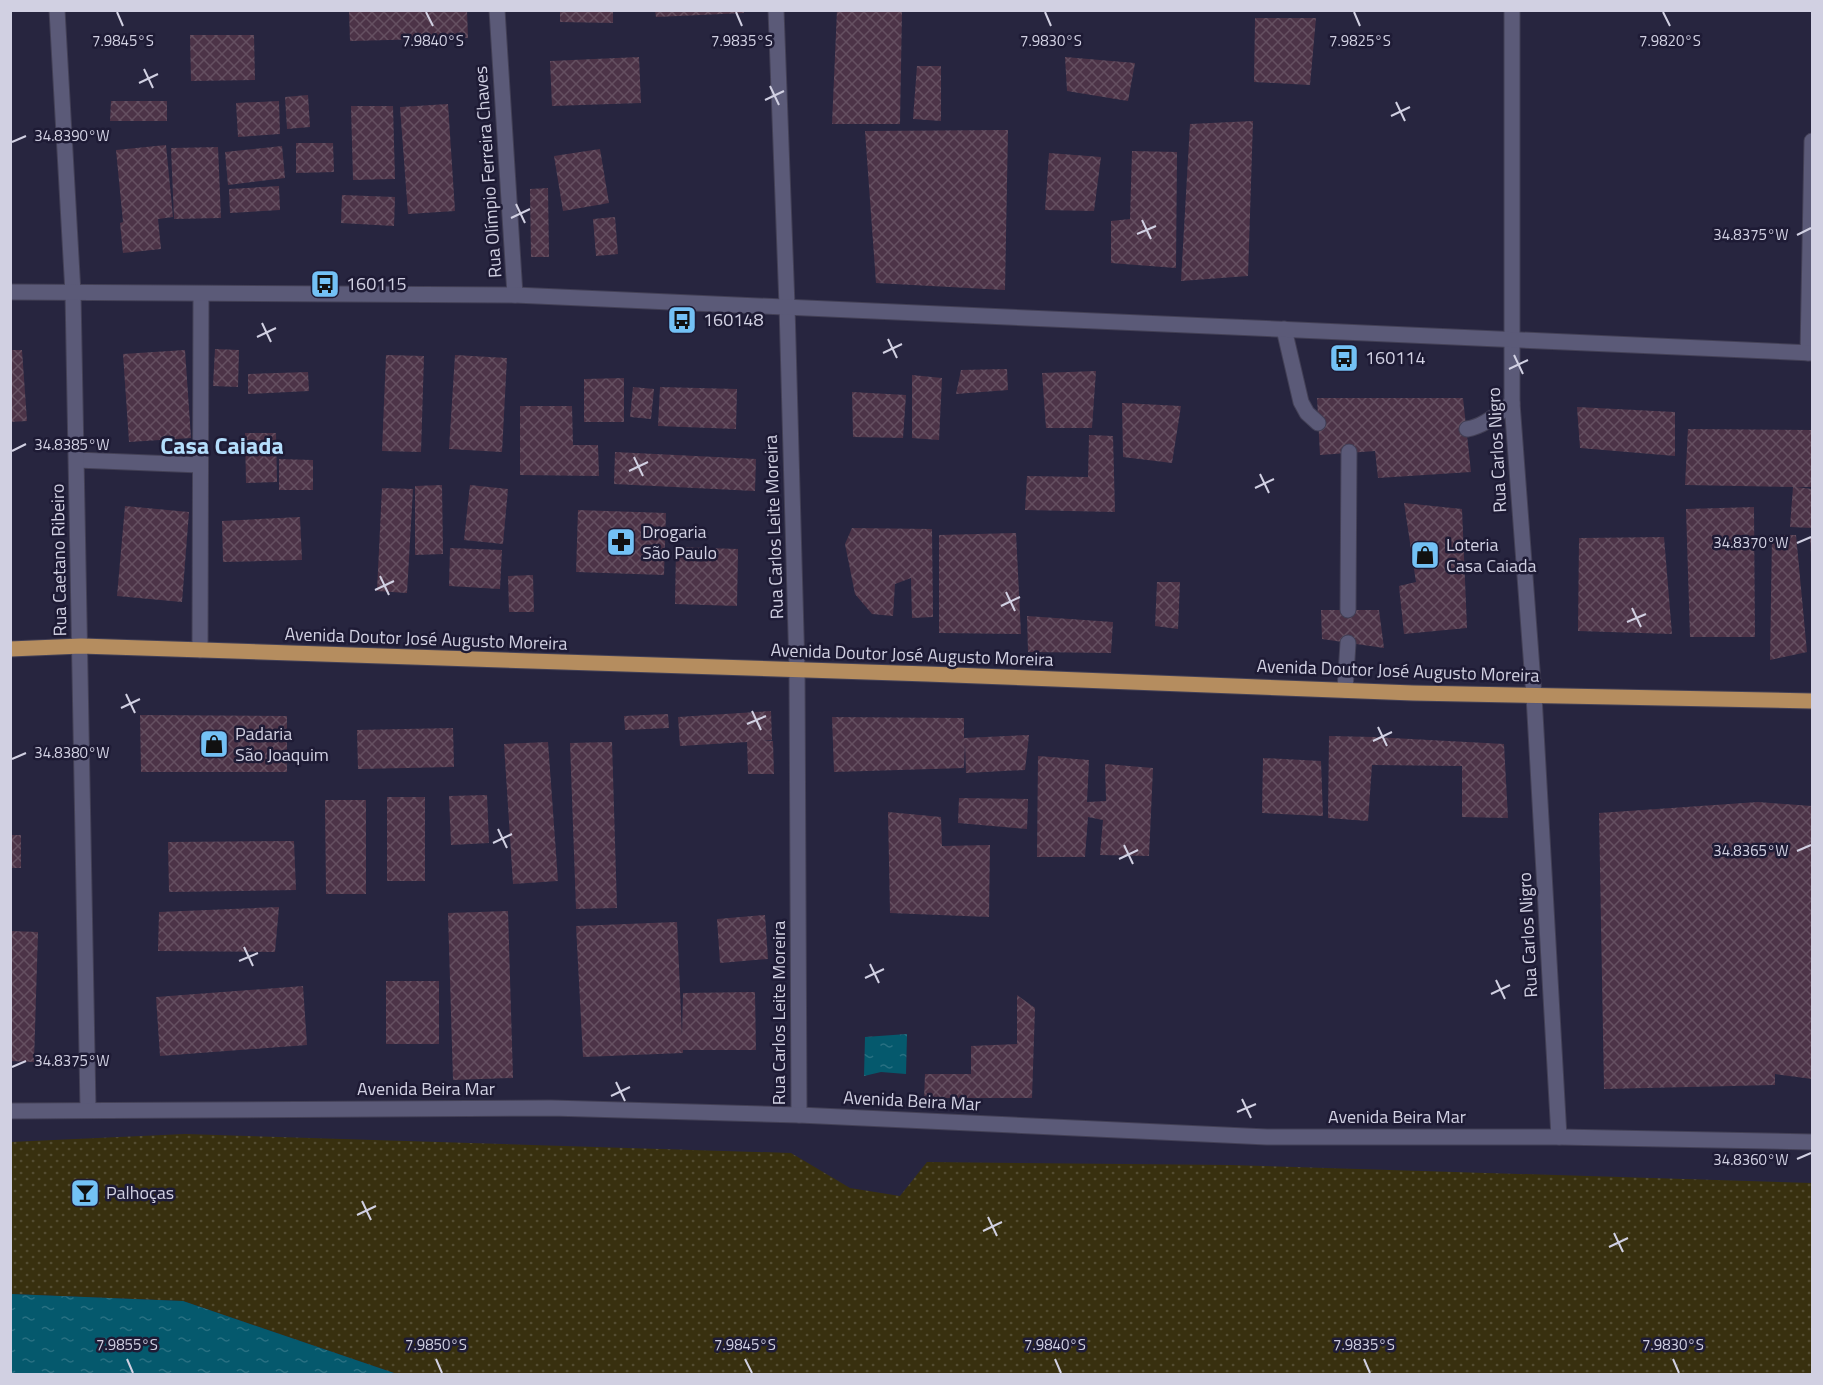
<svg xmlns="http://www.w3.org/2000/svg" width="1823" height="1385" viewBox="0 0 1823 1385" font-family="'Titillium Web',sans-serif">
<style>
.sand{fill:url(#sand-dots)}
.water{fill:url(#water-ripples)}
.building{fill:url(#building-cross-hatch)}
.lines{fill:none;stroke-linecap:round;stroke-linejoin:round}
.service-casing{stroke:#434056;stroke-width:17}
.minor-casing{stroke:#434056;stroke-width:17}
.secondary-casing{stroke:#434056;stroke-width:17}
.primary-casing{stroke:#434056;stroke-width:17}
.service{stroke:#5b5a78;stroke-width:15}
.minor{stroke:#5b5a78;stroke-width:15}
.secondary{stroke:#5b5a78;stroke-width:15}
.primary{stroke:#b58d5f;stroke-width:15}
.ticks{fill:none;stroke:#d1d0e2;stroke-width:2}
.labels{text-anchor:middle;stroke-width:5;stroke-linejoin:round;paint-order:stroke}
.street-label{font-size:18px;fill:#d1d0e2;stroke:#1e1b35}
.poi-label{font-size:18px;fill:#d1d0e2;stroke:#1e1b35;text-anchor:start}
.district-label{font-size:24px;font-weight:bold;fill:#b4defc;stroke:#1e1b35}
.ticks-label{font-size:15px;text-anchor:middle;fill:#d1d0e2;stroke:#1e1b35;stroke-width:5;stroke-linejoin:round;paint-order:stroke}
</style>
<defs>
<pattern id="sand-dots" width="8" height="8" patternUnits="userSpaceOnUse" patternTransform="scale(1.5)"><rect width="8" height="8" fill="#38300f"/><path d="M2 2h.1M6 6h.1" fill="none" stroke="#544d32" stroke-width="1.8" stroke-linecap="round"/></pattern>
<pattern id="water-ripples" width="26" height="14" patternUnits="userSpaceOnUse" patternTransform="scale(1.5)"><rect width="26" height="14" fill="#05596d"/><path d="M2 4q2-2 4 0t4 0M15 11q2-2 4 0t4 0" fill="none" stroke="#287082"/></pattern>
<pattern id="building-cross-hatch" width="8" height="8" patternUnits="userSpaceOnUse" patternTransform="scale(1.5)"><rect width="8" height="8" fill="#4c3347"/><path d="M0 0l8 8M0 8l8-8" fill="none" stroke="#655061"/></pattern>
</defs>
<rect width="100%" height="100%" fill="#27253f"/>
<path class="sand" d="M185,1134l606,19 59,35 50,8 27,-34 304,3 581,18v191h-1415l-214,-73 -172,-7 -1,-152z"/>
<path class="water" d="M907,1034l-1,40 -25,-2 -17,4 1,-39z
M11,1294l172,7 214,73h-386z"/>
<path class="building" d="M349,10h118l1,28 -118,3z
M560,10h53v13l-53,-1z
M655,10h88l1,3 -88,4z
M837,10h65l-2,114h-68z
M1255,18h61l-6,67 -56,-3z
M190,35h64l1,45 -64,1z
M639,57l2,46 -89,3 -2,-45z
M1065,57l70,6 -7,38 -61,-10z
M917,66h24v55l-28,-2z
M308,95l2,32 -23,2 -2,-32z
M111,101h56v20h-57z
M279,101l1,33 -42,3 -2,-34z
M448,104l7,107 -47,3 -8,-107z
M351,106h42l2,73 -42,1z
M1253,121l-5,155 -67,5 9,-157z
M1008,130l-3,160 -129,-7 -11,-152z
M296,143h37l1,29 -38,1z
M166,145l7,72 -15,2 3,30 -38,4 -3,-30 3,-1 -7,-72z
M282,146l3,32 -57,7 -3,-33z
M218,147l3,71 -47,1 -3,-71z
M600,149l9,54 -46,8 -9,-55z
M1132,151l45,1 -1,116 -65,-5v-42l19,-2z
M1049,153l52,4 -7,54 -49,-1z
M279,186l1,24 -50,3 -1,-24z
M548,188l1,69h-18l-1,-68z
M342,195l53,2 -1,29 -53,-3z
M615,217l3,37 -22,2 -3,-37z
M215,349l24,1 -1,37 -25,-1z
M10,350h12l5,71 -17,1z
M185,350l6,88 -62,4 -6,-88z
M386,355l38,1 -3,96 -39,-1z
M455,355l52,3 -5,94 -53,-3z
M1007,369l1,21 -52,4 5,-24z
M1096,371l-4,57h-46l-4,-55z
M308,372l1,19 -61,3v-20z
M912,375l30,3 -3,62 -27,-2z
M624,378v44h-40v-43z
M633,387l21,2 -3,30 -21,-2z
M660,387l77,2 -1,40 -78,-3z
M852,392l54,3 -3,43 -50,-1z
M1317,398h146l8,74 -93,6 -3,-27 -55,4z
M1122,403l59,3 -9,57 -49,-6z
M520,406h52l1,39h25l1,31 -79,-1z
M1577,407l98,5v44l-95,-8z
M1688,429l124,1v57h-16l16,2v39l-22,-1 3,-40 -108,-2z
M245,433h31l1,49 -31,1z
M1089,435l24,1 2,76 -90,-2 2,-34 61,1z
M615,452l141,7 -1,32 -141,-7z
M279,459l34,1v30h-34z
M442,485l1,69 -28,1v-69z
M470,485l38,4 -5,55 -39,-4z
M382,488l31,1 -6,104 -30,-2z
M1404,503l58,6 5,119 -63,6 -5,-48 17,-4z
M125,506l64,6 -7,90 -65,-6z
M1754,507l1,130h-65l-4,-128z
M578,510l88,3 -2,62 -88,-3z
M300,517l2,43 -79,2 -1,-41z
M852,528l80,1 1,88 -21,1 -1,-40 -16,6 -2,32 -21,-2 -17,-20 -10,-50z
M1016,533l5,101 -82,-1v-98z
M1772,535h24l11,117 -37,8z
M1664,537l8,97 -94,-3 1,-93z
M1810,537h2v17h-1z
M676,547l62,2 -1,57 -62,-2z
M450,548l52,2 -2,39 -51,-3z
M533,575l1,37h-25l-1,-36z
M1157,582h23l-2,47 -23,-3z
M1321,610h58l5,38 -62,-9z
M1027,616l86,6 -2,31 -83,-1z
M771,711l1,29h-9l10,1 1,33h-26l-1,-32 -67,4 -2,-29z
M668,714l1,14 -44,2 -1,-14z
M140,715l147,1v56h-146z
M832,717l132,1v20l65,-3 -4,35 -59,3 -1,-30 -1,25 -130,4z
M453,728l1,39 -96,2 -1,-39z
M1329,736l45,1 130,7 4,74 -46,-1v-51l-90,-1 -4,56 -40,-3z
M548,742l10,139 -45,3 -9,-140z
M612,742l5,166 -41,1 -6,-166z
M1038,756l51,4 -2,42 19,-1 -1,-37 48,4 -4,88 -49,-1 3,-35 -15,-3 -3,40h-48z
M1263,758l58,3 2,55 -61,-3z
M487,795l2,48 -38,2 -2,-49z
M387,797h38v84h-38z
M959,798l69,1 -1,30 -69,-6z
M325,800h41v94h-40z
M1758,802l54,4v273l-37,-5v11l-171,4 -5,-276z
M888,812l53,5 1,29 48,-1 -1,72 -99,-4z
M10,835h11v33h-11z
M294,841l2,49 -127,2 -1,-50z
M279,907l-4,45 -117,-1 1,-39z
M508,911l5,167 -60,2 -5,-167z
M765,915l3,44 -48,4 -3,-44z
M677,922l5,114 1,-43 72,-1 1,58h-73v3l-100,4 -7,-131z
M10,931l28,1 -4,130 -24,-1z
M386,981h53v63h-53z
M303,986l4,59 -147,11 -4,-59z
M1017,995l18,13 -3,90h-108l1,-24h46v-28l46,-2z"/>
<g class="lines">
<g class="service-casing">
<path id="service" d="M1284,329l17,73 6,11 11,10
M1467,429c18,-3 31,-16 45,-26
M77,460l123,5
M1348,610l1,-158
M200,650l1,-356
M1345,690l3,-47"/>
</g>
<g class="minor-casing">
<path id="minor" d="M57,10l16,283 15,816
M497,10l18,285
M776,10l11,296 10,364 2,445
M1512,10v393l22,293 25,441
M1808,353l4,-212"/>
</g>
<g class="secondary-casing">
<path id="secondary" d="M10,292l505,3 1297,58
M10,1111l541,-3 248,7 468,22h292l253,5"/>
</g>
<g class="primary-casing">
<path id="primary" d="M10,649l71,-3 846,28 486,19 399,8"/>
</g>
<use href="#service" class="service"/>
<use href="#minor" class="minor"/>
<use href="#secondary" class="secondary"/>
<use href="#primary" class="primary"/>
</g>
<path class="ticks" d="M117,12l6,14M426,12l7,14M736,12l6,14M1045,12l6,14M1354,12l6,14M1663,12l7,14M144,69l9,19M139,83l19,-9M770,86l9,19M765,100l19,-9M1396,102l9,19M1391,116l19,-9M12,142l14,-6M516,204l9,19M511,218l19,-9M1142,220l9,19M1137,234l19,-8M1797,235l14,-7M262,323l9,19M257,337l19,-9M888,339l9,19M883,353l19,-9M1514,355l9,19M1509,369l19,-9M12,451l14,-7M634,457l9,19M629,471l19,-9M1260,474l9,19M1255,488l19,-9M1797,543l14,-6M380,576l9,19M375,590l19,-9M1006,592l9,19M1001,606l19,-9M1632,608l9,19M1627,622l19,-8M126,694l9,19M121,708l19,-9M752,711l9,19M747,724l19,-8M1378,727l9,19M1373,741l19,-9M12,759l14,-6M498,829l9,19M493,843l19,-9M1124,845l9,19M1797,851l14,-6M1119,859l19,-9M244,947l9,19M239,961l19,-8M870,964l9,19M865,978l19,-9M1496,980l9,19M1491,994l19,-9M12,1067l14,-6M616,1082l9,19M611,1096l19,-9M1242,1099l9,19M1237,1112l19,-8M1797,1159l14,-6M362,1201l9,19M357,1215l19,-9M988,1217l9,19M983,1231l19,-9M1614,1233l9,19M1609,1247l19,-9M127,1359l6,14M436,1359l6,14M745,1359l7,14M1055,1359l6,14M1364,1359l6,14M1673,1359l6,14"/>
<defs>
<g id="bus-square" transform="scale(1.5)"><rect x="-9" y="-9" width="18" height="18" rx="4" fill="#73c1f5" stroke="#1e1b35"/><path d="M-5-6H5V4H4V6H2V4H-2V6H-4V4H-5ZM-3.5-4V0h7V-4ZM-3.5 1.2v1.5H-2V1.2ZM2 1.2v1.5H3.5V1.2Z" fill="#111"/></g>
<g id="pharmacy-square" transform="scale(1.5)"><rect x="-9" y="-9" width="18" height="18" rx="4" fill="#73c1f5" stroke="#1e1b35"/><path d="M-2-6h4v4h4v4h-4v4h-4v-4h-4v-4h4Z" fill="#111"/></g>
<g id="shop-square" transform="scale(1.5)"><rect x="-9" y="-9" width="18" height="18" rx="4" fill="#73c1f5" stroke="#1e1b35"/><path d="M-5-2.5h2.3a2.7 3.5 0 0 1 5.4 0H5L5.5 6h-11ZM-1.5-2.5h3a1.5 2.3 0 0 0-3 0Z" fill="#111"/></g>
<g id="bar-square" transform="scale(1.5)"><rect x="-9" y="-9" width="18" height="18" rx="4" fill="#73c1f5" stroke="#1e1b35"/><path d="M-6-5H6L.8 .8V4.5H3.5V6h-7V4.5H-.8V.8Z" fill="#111"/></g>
</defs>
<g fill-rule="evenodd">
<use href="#bus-square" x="325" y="284"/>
<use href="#bus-square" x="682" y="320"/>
<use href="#bus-square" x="1344" y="358"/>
<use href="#pharmacy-square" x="621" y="542"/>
<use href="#shop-square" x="1425" y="555"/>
<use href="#shop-square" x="214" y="744"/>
<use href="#bar-square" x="85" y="1193"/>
</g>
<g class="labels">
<g class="street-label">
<text transform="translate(488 172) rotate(-94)" y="6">Rua Olímpio Ferreira Chaves</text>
<text transform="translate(1497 450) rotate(-93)" y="6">Rua Carlos Nigro</text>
<text transform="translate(774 527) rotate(-92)" y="6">Rua Carlos Leite Moreira</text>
<text transform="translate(59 560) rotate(-91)" y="6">Rua Caetano Ribeiro</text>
<text transform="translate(426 639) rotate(2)" y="6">Avenida Doutor José Augusto Moreira</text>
<text transform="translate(912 655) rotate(2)" y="6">Avenida Doutor José Augusto Moreira</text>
<text transform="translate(1398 671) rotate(2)" y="6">Avenida Doutor José Augusto Moreira</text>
<text transform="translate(1528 935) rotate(-93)" y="6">Rua Carlos Nigro</text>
<text transform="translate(779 1013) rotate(-90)" y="6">Rua Carlos Leite Moreira</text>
<text x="426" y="1095">Avenida Beira Mar</text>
<text transform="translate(912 1101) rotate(3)" y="6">Avenida Beira Mar</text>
<text x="1397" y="1123">Avenida Beira Mar</text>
</g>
<g class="poi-label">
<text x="346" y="290">160115</text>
<text x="703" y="326">160148</text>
<text x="1365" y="364">160114</text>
<text x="642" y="538">Drogaria<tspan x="642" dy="21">São Paulo</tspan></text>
<text x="1446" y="551">Loteria<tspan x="1446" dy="21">Casa Caiada</tspan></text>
<text x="235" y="740">Padaria<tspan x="235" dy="21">São Joaquim</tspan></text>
<text x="106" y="1199">Palhoças</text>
</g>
<g class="district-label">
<text x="222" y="454">Casa Caiada</text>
</g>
</g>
<g class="ticks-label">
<text x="123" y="46">7.9845°S</text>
<text x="433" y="46">7.9840°S</text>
<text x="742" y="46">7.9835°S</text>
<text x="1051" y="46">7.9830°S</text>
<text x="1360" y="46">7.9825°S</text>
<text x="1670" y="46">7.9820°S</text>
<text x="72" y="141">34.8390°W</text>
<text x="1751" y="240">34.8375°W</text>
<text x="72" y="450">34.8385°W</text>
<text x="1751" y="548">34.8370°W</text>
<text x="72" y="758">34.8380°W</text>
<text x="1751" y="856">34.8365°W</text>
<text x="72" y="1066">34.8375°W</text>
<text x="1751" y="1165">34.8360°W</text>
<text x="127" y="1350">7.9855°S</text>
<text x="436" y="1350">7.9850°S</text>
<text x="745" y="1350">7.9845°S</text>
<text x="1055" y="1350">7.9840°S</text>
<text x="1364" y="1350">7.9835°S</text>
<text x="1673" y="1350">7.9830°S</text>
</g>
<rect width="1823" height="1385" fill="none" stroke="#d1d0e2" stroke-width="24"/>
</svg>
